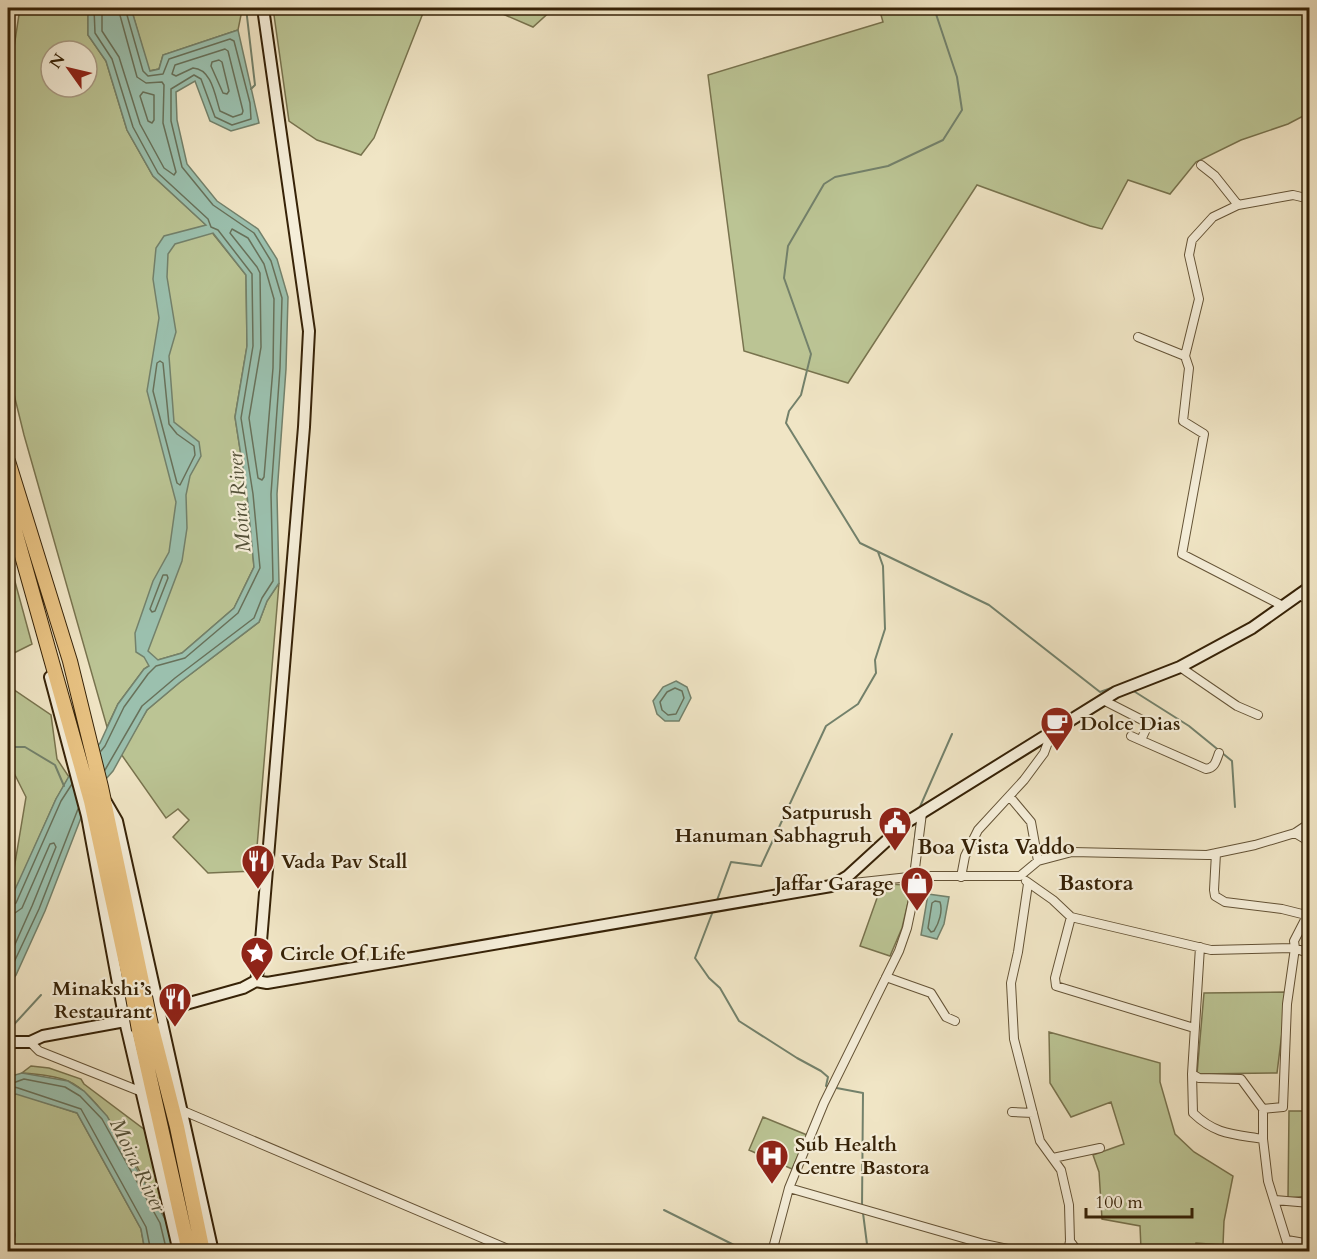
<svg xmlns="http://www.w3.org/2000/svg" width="1317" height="1259" viewBox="0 0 1317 1259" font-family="Cardo,serif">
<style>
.green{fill:#bbc494;stroke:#78734e;stroke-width:1.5;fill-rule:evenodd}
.water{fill:#9bc0ae;stroke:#73816b;stroke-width:1.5;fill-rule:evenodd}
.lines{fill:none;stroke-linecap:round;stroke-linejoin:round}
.shore{stroke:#68715a;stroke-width:1.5}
.stream{stroke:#73816b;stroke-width:2}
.street-casing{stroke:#645336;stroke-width:10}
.secondary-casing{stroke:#362207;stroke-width:14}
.highway-casing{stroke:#362207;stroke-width:16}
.street{stroke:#f5eed9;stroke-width:8}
.secondary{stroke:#f5eed9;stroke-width:10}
.highway{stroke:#e8c282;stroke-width:14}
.highway-bridge-casing{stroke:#362207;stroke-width:16;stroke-linecap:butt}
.highway-bridge{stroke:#e8c282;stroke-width:14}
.labels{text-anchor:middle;stroke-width:4.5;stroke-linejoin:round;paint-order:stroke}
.poi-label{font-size:20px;font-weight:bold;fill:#362207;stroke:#f5eed9;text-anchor:start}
.water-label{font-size:21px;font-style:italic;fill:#545139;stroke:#f5eed9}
.neighbourhood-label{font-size:21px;font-weight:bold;fill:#362207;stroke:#f5eed9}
.quarter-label{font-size:22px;font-weight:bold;fill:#362207;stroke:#f5eed9}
</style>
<rect width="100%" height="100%" fill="#f0e5c5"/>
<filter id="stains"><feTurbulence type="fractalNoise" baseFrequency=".00333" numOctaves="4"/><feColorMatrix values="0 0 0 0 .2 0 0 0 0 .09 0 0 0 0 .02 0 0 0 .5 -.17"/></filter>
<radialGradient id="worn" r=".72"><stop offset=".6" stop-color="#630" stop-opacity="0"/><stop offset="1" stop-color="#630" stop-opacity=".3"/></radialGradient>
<path class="green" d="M20,8h68v27l18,26 21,69 26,46 53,49 40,50 1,71 -12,71 12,77 7,73 -20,41 -52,45 -24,7 -14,9 -26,35 -11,23 -83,-292 -16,-65v-303l5,-13zM51,51h36v36h-36z
M131,8h108l2,7 -3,15 -75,25 -4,14 -10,2z
M273,8h152l-51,130 -13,17 -44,-15 -28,-19z
M489,8h65l-21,19z
M879,8h430v105l-21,11 -47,16 -45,22 -26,32 -42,-14 -26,49 -12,-3 -113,-41 -129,198 -104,-32 -36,-276 175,-53z
M8,556l24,88 -24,12z
M279,583l-24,288 -47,2 -35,-36 16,-17 -11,-11 -12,9 -45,-64 26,-44 32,-27 80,-61 8,-21z
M8,678l2,9 41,28 6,44 12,18 -13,22 -48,108v-27l6,-11 12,-72 -12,-24 -6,-2z
M882,884l30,1 -10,43 -12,28 -30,-10z
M1287,992l-10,81 -80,1 7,-81z
M1049,1032l111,31v19l15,52 19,18 39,24 -9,45 -1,24 -27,-2 -2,9 -39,-1 -14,-2 -1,-23 -38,-7 -3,-47 -6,-17 31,-11 -13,-42 -40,15 -21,-34z
M31,1066l18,2 32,11 3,5 61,46 21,91c-21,-38 -59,-123 -98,-140 -13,-5 -31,-7 -46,-8z
M16,1093l61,20 64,116 4,22 -137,1v-154z
M1289,1111h20v85l-21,2z
M763,1117l44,18 -15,34 -43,-19z"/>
<path class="water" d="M88,8h43l19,63 9,-2 4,-14 75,-25 21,93 -28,8 -21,-10 -15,-40 -19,11 1,28 10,44 30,37 41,28 19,30 11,38 -2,72 -9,125 2,89 -12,18 -8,21 -80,61 -32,27 -34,61 -16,18 -13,21 -39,101 -29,64 -8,10v-80l48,-106 16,-28 28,-28 18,-39 26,-35 5,-3 -5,-9 -8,-5 -1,-19 18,-52 16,-29 7,-50 -29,-111 12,-73 -6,-39 3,-31 8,-12 42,-11 -53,-49 -26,-46 -21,-69 -18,-26zM213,233l33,42 1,71 -12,71 12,77 7,73 -20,41 -52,45 -24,7 -10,-9 34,-90 5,-33 -1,-33 4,-19 11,-20 -2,-14 -25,-20 -5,-66 7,-24 -9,-55 1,-23 7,-10z
M676,681l11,6 4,11 -12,23h-14l-8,-7 -4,-13 10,-14z
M928,894l21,3 -5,27 -7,15 -16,-4z
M22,1073l46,8 16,10 23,25 59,105 7,30h-28l-4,-22 -64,-116 -61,-19 -8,4v-21z"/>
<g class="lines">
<path class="shore" d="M94,8l1,25 17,26 21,68 25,46 50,46 3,8 7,3 34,44 1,72 -12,72 12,76 7,74 -22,45 -53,45 -29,8 -8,8 -24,33 -19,39 -4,5
M102,8v23l17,26 21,67 24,44 10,7 2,-3 -13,-49 1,-38 -2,-3 -16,1 -9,-6 -19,-69
M225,49l3,2 15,60 -1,3 -9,3 -13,-6c-5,-15 -8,-42 -27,-43l-17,8 -4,-2 3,-9z
M219,60l3,2 7,29 -2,3 -4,-1 -12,-27 1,-4z
M143,92l11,3v25l-2,3 -4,-2 -8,-25z
M232,229l16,9 16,26 10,35 -1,69 -9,109 -2,3 -4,-2 -9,-60 12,-71 -1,-74 -3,-6 -27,-34z
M160,361l3,2 6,61 8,10 17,12 1,9 -15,30 -3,-2 -24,-92 4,-28z
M163,575h4l1,3 -13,33 -3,1 -2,-3z
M675,688l7,3 2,7 -8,16 -8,1 -6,-5 -2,-8 7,-10z
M105,770l37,-64 33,-28 79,-60 8,-20 11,-17 -2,-87 9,-126 2,-70 -11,-37 -17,-28 -41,-28 -31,-38 -11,-46v-32l23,-14 7,4 14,38 17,8 19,-6 -1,-16 -16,-62 -4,-2 -61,20 -6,15 -15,2 -5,-5 -18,-63
M935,901l5,1c3,9 -1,21 -6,29l-3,1 -3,-4 4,-25z
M8,907l4,-1 4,-3 45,-102 11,-17
M8,915l7,-2 7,-5 28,-64 4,-1 2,4 -24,59 -24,54
M8,975l31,-66 39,-100
M8,1083h5l11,-4 41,8 15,9 22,23 58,104 7,29
M8,1091l6,-4 4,1 63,21 65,118 5,25"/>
<path class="stream" d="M246,8l9,77 -4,4
M934,8l23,69 5,33 -19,30 -55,26 -53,11 -11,7 -36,62 -4,32 27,76 -10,41 -12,16 -3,12 74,120 129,62 111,87 14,-5
M1132,690l57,36 43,35 3,46
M8,747h17l30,18 9,21
M919,809l33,-75
M911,871l6,-51
M919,880l6,13
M716,903l15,-41 30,4 65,-140 32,-22 18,-31 -1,-13 10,-31 -2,-63 -5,-14
M713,911l-18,47 14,20 11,10 19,33 58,37 24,13 7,6 -2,9 37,7 -1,114
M8,1031l33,-36
M8,1207l7,28 -5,17
M664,1210l84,42
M863,1213l5,39"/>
<g class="street-casing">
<path id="street" d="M1201,165l14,11 23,29
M1138,337l47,19
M1299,594l11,8
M1283,606l-101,-52 22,-120 -21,-13 6,-53 -4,-12 14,-57 -10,-44 3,-15 21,-23 25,-12 55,-10 17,4
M1180,667l57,39 21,9
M1103,700l43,22 1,5 -6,13
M1131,736l75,33c9,-1 10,-8 13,-16
M1010,797l21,25 7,39
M1295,833l15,9
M1216,853l-2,37 1,6 10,6 57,7 24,6
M914,876l8,-63
M961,877l4,-21 13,-26 46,-50 20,-27 7,-19
M1026,881l27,19 18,17 140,33 84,-2 15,6
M1028,884l-10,68 -7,31 3,56 26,102 21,29 8,35 1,36 -2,11
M835,885l83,-9h102l18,-15 34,-9 135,3 48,-10 40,-12 15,-10
M1071,917l-16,61 1,8 138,42
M1200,947l-8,127 7,4 42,1 22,30v30l5,42 22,71
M886,977l45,16 15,24 9,4
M30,1042l9,9 103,41
M1192,1074l1,39c23,22 40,21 70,26
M1263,1109l20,-2 4,-103 8,-56 -1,-7 16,-31
M181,1110l334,142
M1012,1112l21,1
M1053,1158l47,-10
M789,1188l195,56 38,8
M1275,1200l35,3
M1287,1240l23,4
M1070,1241l8,11
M772,1252l17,-64 35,-85 75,-152 8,-23 11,-52"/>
</g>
<g class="secondary-casing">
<path id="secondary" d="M50,677l37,139 38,205 54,231
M106,802l11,19 96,431
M256,981l11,2 564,-97 17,-10 59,-54 209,-130 64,-25 72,-39 58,-41
M8,1042h22l13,-6 82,-15 118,-33 13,-7 3,-16 45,-538 5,-96 -46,-323"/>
</g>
<g class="highway-casing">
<path id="highway" d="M8,461l62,200 31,126 42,200
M8,506l83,295 40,185
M151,1025l26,102 26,125
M139,1030l50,222"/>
</g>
<use href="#street" class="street"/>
<use href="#secondary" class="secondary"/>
<use href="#highway" class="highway"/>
<g class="highway-bridge-casing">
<path id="highway-bridge" d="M131,986l8,44
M143,987l8,38"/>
</g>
<use href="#highway-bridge" class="highway-bridge"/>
</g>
<defs>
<g id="cafe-pin" transform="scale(1.725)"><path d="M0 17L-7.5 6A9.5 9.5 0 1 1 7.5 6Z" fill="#8f2418" stroke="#f5eed9"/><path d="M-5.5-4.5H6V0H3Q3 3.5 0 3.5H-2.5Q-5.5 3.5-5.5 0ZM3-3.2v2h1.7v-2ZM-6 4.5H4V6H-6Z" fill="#fff"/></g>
<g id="civic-pin" transform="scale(1.725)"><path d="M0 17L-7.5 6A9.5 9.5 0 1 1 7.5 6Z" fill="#8f2418" stroke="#f5eed9"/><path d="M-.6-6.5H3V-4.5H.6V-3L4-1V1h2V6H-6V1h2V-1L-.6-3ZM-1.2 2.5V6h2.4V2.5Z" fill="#fff"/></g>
<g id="restaurant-pin" transform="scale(1.725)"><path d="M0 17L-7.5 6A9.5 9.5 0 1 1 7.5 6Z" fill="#8f2418" stroke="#f5eed9"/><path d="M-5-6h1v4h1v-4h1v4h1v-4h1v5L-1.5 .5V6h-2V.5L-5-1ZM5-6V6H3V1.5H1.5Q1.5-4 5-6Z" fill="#fff"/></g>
<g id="shop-pin" transform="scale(1.725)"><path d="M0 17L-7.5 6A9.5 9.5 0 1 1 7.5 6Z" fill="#8f2418" stroke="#f5eed9"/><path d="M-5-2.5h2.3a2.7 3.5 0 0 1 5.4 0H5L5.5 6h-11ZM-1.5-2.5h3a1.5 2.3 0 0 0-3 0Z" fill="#fff"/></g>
<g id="sight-pin" transform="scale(1.725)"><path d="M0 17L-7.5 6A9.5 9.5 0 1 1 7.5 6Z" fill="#8f2418" stroke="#f5eed9"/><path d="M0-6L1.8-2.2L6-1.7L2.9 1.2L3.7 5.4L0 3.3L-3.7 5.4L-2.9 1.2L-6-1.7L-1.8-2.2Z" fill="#fff"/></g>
<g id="hospital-pin" transform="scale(1.725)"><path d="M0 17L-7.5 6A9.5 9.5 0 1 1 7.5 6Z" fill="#8f2418" stroke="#f5eed9"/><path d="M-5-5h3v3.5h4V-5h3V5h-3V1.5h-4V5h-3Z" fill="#fff"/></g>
</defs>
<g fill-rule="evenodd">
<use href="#cafe-pin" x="1057" y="723"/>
<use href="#civic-pin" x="895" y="823"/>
<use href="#restaurant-pin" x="258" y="861"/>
<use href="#shop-pin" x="917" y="883"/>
<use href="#sight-pin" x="257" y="953"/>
<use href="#restaurant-pin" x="175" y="999"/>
<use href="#hospital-pin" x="772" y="1156"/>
</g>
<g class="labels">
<g class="poi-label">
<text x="1080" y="730">Dolce Dias</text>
<text x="872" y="819" text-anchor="end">Satpurush<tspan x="872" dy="23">Hanuman Sabhagruh</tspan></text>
<text x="281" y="868">Vada Pav Stall</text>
<text x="894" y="890" text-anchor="end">Jaffar Garage</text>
<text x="280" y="960">Circle Of Life</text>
<text x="152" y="995" text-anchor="end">Minakshi’s<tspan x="152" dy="23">Restaurant</tspan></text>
<text x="795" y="1151">Sub Health<tspan x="795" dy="23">Centre Bastora</tspan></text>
</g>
<g class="water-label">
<text transform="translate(239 502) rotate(-95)" y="7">Moira River</text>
<text transform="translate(138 1165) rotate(64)" y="7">Moira River</text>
</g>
<g class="neighbourhood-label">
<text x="996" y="854">Boa Vista Vaddo</text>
</g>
<g class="quarter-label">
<text x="1096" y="890">Bastora</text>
</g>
</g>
<rect width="1317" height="1259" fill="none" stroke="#f0e5c5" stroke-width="30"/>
<rect x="9" y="9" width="1299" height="1241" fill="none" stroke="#362207" stroke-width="3"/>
<rect x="15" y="15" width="1287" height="1229" fill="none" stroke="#362207" stroke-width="1.5"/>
<g transform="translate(69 69) rotate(304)"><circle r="28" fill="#f5eed9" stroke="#a99c85" stroke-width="1.5"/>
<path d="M0-4.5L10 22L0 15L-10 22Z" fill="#8f2418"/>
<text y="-9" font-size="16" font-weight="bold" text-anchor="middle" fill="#362207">N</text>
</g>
<path d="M1086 1208v9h106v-9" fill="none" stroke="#362207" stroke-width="3"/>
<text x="1095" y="1208" font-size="18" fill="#362207" stroke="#f5eed9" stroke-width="4.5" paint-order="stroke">100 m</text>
<rect width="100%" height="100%" filter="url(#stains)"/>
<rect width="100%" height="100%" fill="url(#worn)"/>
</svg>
